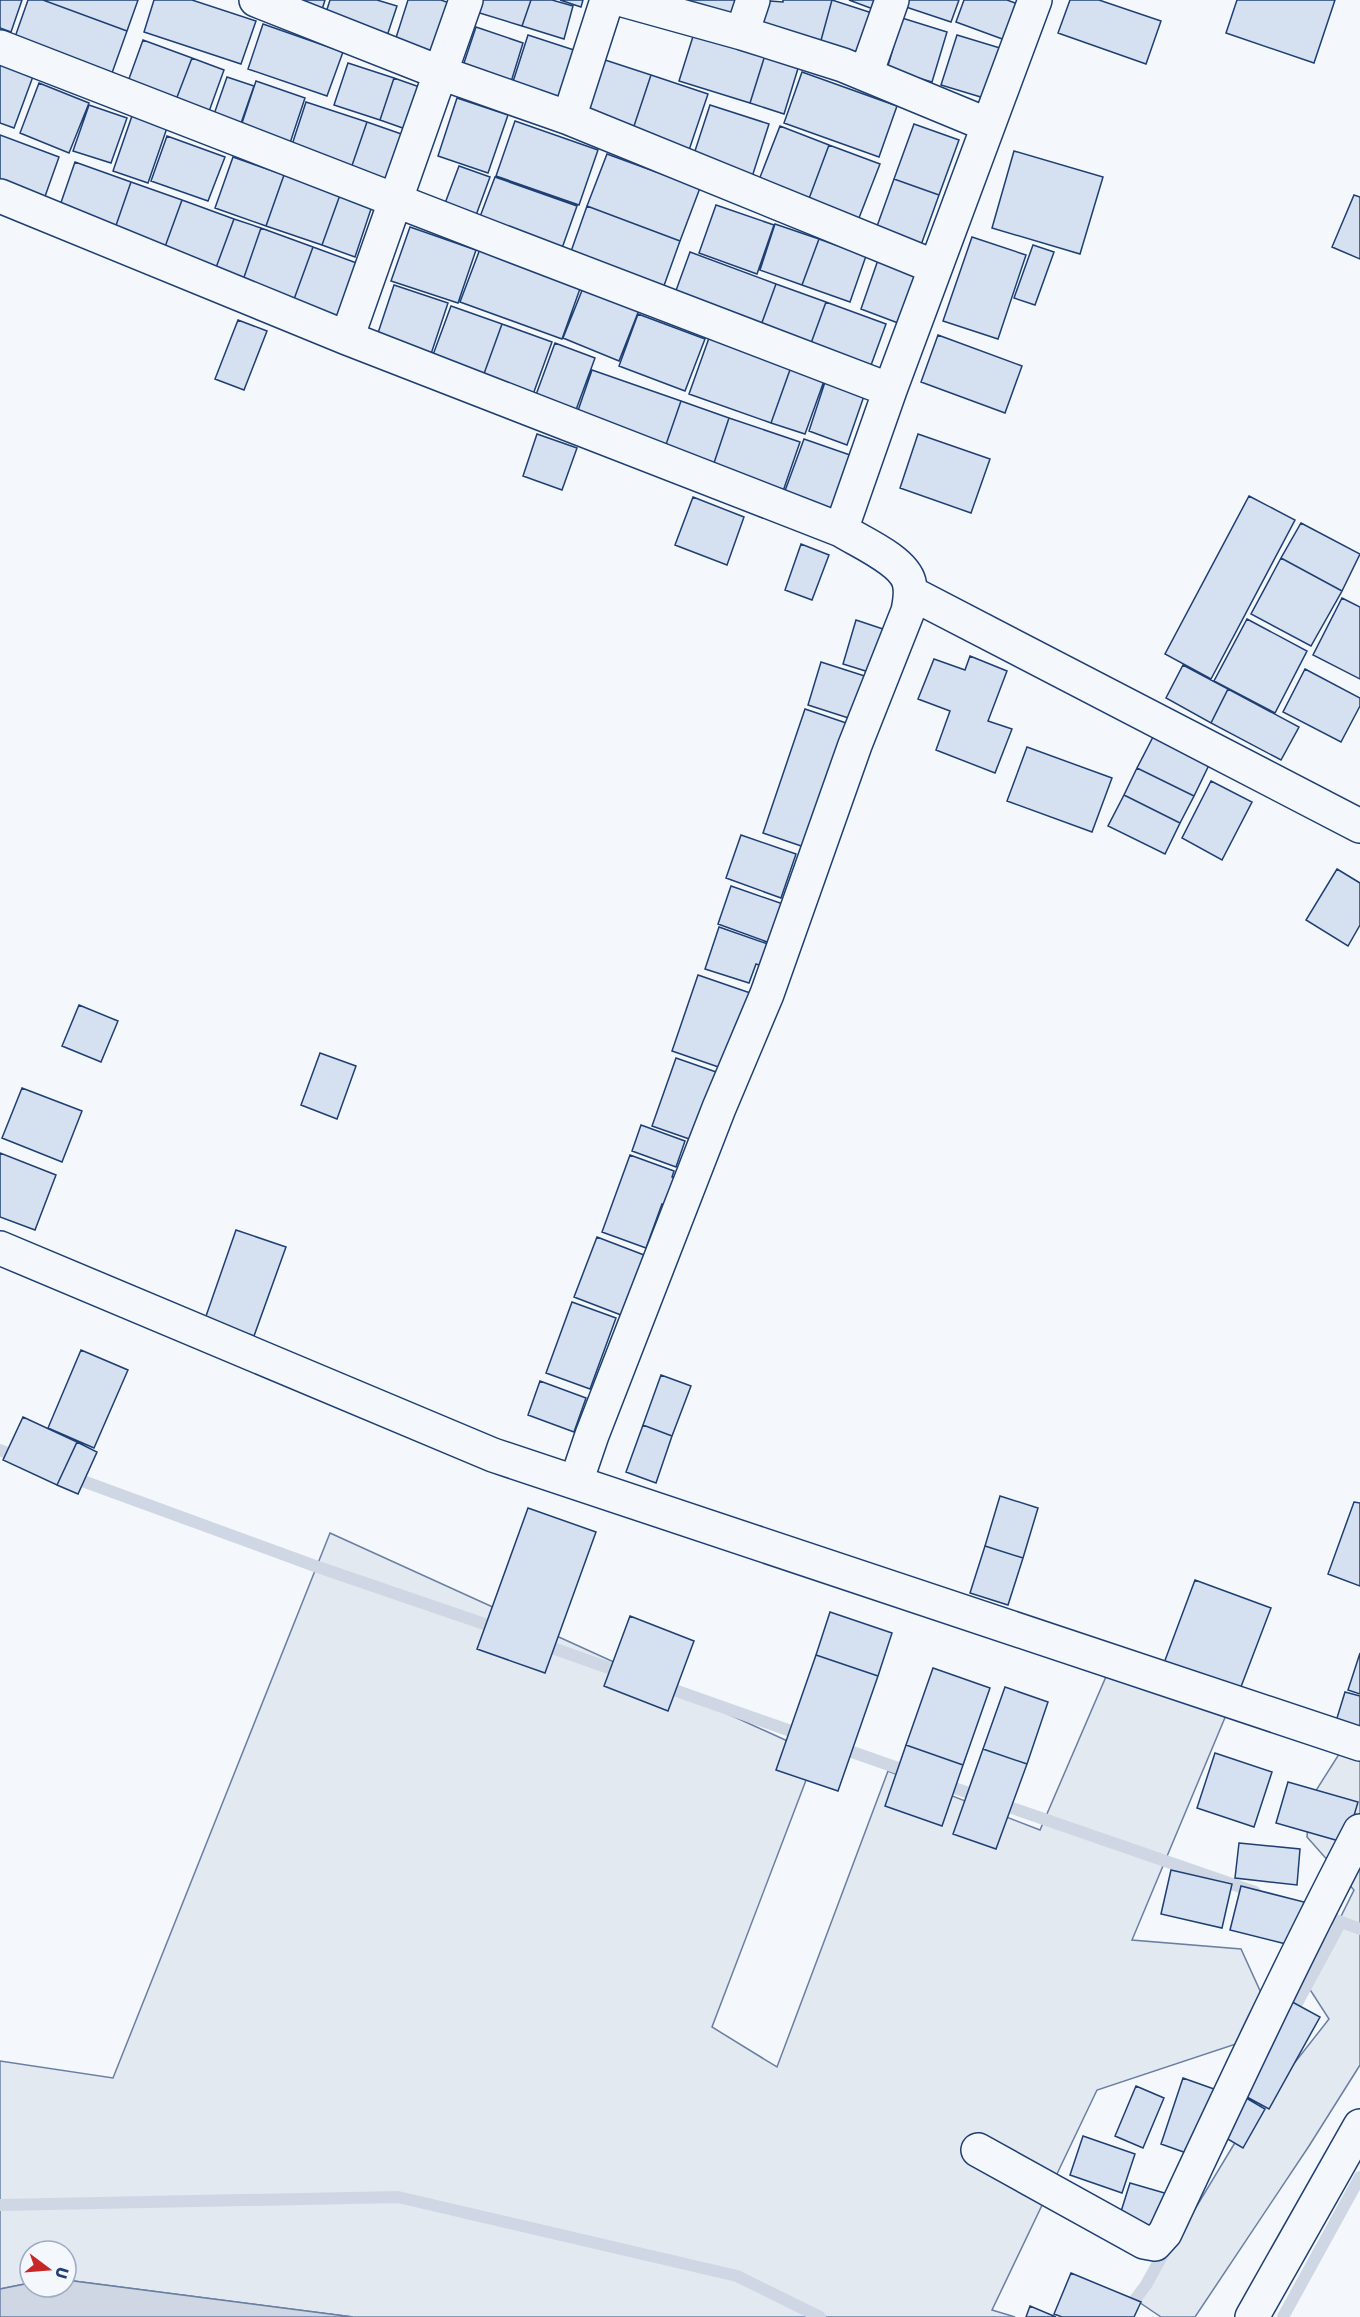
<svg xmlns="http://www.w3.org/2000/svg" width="1360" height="2317" viewBox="0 0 1360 2317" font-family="Jost,sans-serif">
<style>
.green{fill:#e3e9f0;stroke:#687fa3;stroke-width:1.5}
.water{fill:#cfd7e4;stroke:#687fa3;stroke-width:1.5}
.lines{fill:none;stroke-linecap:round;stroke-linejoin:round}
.stream{stroke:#cfd7e4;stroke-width:12}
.building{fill:#d5e0f0;stroke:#1d3f73;stroke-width:1.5}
.minor-casing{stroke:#1d3f73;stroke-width:36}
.secondary-casing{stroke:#1d3f73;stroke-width:36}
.minor{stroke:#f4f7fb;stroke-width:33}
.secondary{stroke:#f4f7fb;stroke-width:33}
</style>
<rect width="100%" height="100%" fill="#f4f7fb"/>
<path class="green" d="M330,1533l486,221 -104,273 65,40 111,-296 152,59 68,-158 121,36 -97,232 109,9 37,81 -181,60 -105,220 23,7h-662l-287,-37v-29h-36v32l-30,6v-228l113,17z
M1360,1721v344l-51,81 -114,171h-34l-22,-15 106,-176 84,-107 -22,-34 47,-95 -47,-53 3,-37z"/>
<path class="water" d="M66,2280l287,37h-353v-28l30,-6v4h36z"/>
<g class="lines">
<path class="stream" d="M0,1450l21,8
M69,1476l246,90 187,64
M541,1644l85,30
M660,1685l145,51
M838,1747l74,26
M940,1783l315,109
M1320,1914l40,15
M1289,2018l52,-96
M0,2205l398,-8 339,79 83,41
M1122,2317l24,-32 22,-40
M1283,2317l77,-140"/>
</g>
<path class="building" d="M0,0h22l-11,32 -11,-4z
M28,0h15l84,31 -15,42 -97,-36z
M43,0h95l-11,31z
M154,0h38l64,21 -15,43 -97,-32z
M271,0h54l-5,16z
M330,0h47l20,6 -11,33 -62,-20z
M408,0h33l11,4 -16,53 -42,-13z
M476,0h55l-9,26 -49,-15z
M531,0h21l21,6 -9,33 -42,-13z
M560,0h23l-2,7z
M687,0h57l-5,28 -55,-18z
M757,0l26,2v-2h49l-12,44 -70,-23z
M832,0l40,13 -13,43 -39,-12z
M849,0h36l-4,12z
M905,0h54l-8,22 -48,-16z
M964,0h43l11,4 -13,36 -49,-18z
M1070,0h29l62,21 -15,43 -88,-31z
M1237,0h98l-21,63 -88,-30z
M902,18l45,14 -15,50 -45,-13z
M263,24l80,28 -16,44 -79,-27z
M476,27l47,16 -12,39 -48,-16z
M695,30l71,22 -16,51 -71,-22z
M528,35l49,16 -17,53 -49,-16z
M957,35l43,13 -16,50 -43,-13z
M143,40l49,18 -18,47 -48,-18z
M766,52l34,10 -16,52 -34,-11z
M0,58l35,13 -21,57 -14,-5z
M192,58l32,12 -17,47 -33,-12z
M599,58l52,17 -21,63 -51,-18z
M348,63l46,15 -14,42 -46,-15z
M802,72l95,34 -18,51 -95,-34z
M651,75l57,19 -21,62 -57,-18z
M227,77l27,9 -15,43 -27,-9z
M394,78l34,12 -14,42 -34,-12z
M256,81l49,17 -17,51 -49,-17z
M39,83l50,20 -20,50 -49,-20z
M457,98l51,17 -20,58 -50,-17z
M306,102l61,20 -20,58 -60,-20z
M89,105l38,13 -16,45 -38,-12z
M710,105l59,19 -17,53 -59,-20z
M133,113l35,12 -20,58 -35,-12z
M515,121l83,29 -19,55 -83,-29z
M367,122l43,15 -19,58 -44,-15z
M914,124l45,16 -20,55 -45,-16z
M780,126l49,19 -22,59 -50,-19z
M0,135l59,22 -16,45 -43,-15z
M167,136l58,21 -17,44 -57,-20z
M829,145l51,19 -23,59 -50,-19z
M1014,151l89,26 -23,77 -88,-26z
M607,154l93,34 -20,53 -93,-35z
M233,157l51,18 -18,51 -51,-18z
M75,162l56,20 -19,55 -56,-20z
M459,166l31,11 -15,41 -31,-12z
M284,175l56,20 -18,50 -56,-19z
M495,177l82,29 -16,45 -83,-29z
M894,179l45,16 -18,50 -45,-16z
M131,182l51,18 -20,55 -50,-18z
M340,195l32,11 -17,51 -33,-12z
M1354,195l6,2v62l-28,-12z
M182,200l52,19 -20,54 -52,-18z
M716,205l58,20 -17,49 -58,-21z
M587,206l93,35 -19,53 -93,-34z
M234,219l27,9 -19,55 -28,-10z
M775,224l44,15 -17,46 -42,-15z
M410,227l66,23 -18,53 -67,-22z
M261,228l52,19 -20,55 -51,-19z
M972,237l54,18 -28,84 -55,-18z
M819,239l47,17 -16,46 -48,-17z
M1033,245l21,7 -19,53 -21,-7z
M313,247l49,18 -20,54 -49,-17z
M480,249l101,37 -19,53 -102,-37z
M690,252l86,32 -16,44 -86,-32z
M878,260l46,17 -18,49 -45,-17z
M776,284l50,18 -16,44 -50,-18z
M394,285l54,18 -17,51 -54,-18z
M583,288l56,22 -20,51 -56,-23z
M826,302l60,22 -16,44 -60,-22z
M451,306l51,18 -21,58 -51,-19z
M638,314l67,25 -20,52 -66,-25z
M238,320l29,11 -23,59 -29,-11z
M502,324l50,18 -21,58 -50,-18z
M938,335l84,31 -17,47 -84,-31z
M709,338l82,29 -20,56 -82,-29z
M555,343l40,15 -22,60 -40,-15z
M791,367l34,11 -20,56 -34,-11z
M592,370l89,31 -19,55 -89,-31z
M825,382l39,14 -17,49 -38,-14z
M681,401l48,17 -18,54 -49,-16z
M729,418l71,24 -19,55 -70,-25z
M537,434l40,14 -15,42 -39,-14z
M918,434l72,25 -19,54 -71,-25z
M804,439l46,16 -22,62 -46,-18z
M1249,496l46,24 -84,159 -46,-25z
M693,497l51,20 -17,48 -52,-20z
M1301,523l59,31 -18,37 -61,-33z
M801,544l28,11 -17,45 -27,-10z
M1281,558l61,33 -31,55 -60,-32z
M1342,598l18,9v72l-47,-24z
M1247,619l60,32 -32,62 -61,-32z
M856,620l30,10 -14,43 -29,-9z
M970,656l37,15 -19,50 24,8 -17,44 -59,-23 14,-39 -32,-12 16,-40 31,11z
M821,662l53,17 -13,43 -53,-17z
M1183,665l45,24 -17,34 -45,-25z
M1305,669l55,29v8l-19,36 -58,-30z
M1228,689l71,38 -18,33 -70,-37z
M805,709l50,17 -42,124 -50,-17z
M1153,737l56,28 -15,31 -57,-28z
M1027,747l85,31 -20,54 -85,-31z
M1137,768l57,28 -14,27 -56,-28z
M1211,781l41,21 -30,58 -40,-22z
M1124,795l56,28 -15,31 -57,-28z
M741,835l55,19 -15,44 -55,-20z
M1337,869l23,14v42l-12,21 -42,-26z
M731,886l52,18 -13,39 -52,-19z
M719,927l60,21 -8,21 -15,-5 -7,19 -44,-14z
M698,975l61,21 -26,76 -61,-21z
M79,1005l39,16 -17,41 -39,-16z
M320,1053l36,13 -19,53 -36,-14z
M676,1058l43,15 -24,68 -43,-15z
M22,1088l60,23 -20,51 -60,-24z
M641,1125l44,16 -9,26 -44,-16z
M0,1153l56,22 -21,55 -35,-13z
M630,1155l44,16 -2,6 9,3 -10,27 -9,-3 -16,44 -44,-16z
M236,1230l50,17 -32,89 -49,-17z
M597,1237l47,18 -23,60 -47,-18z
M572,1302l44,16 -26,71 -44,-16z
M81,1350l47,20 -34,78 -46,-20z
M661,1375l30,11 -19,50 -29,-11z
M540,1381l46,17 -12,34 -46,-17z
M23,1417l54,25 -20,43 -54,-25z
M643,1425l29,11 -16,47 -30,-11z
M77,1442l20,10 -19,42 -21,-9z
M1000,1496l38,12 -15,50 -38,-12z
M1354,1502l6,1v83l-32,-12z
M528,1508l68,24 -51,141 -68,-24z
M985,1546l38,12 -15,47 -38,-12z
M1195,1580l76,28 -32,84 -75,-29z
M830,1612l62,21 -14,43 -62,-21z
M630,1616l64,25 -26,70 -64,-25z
M1360,1653v41l-12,-4z
M816,1655l62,21 -40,115 -62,-21z
M933,1668l57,20 -27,77 -57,-20z
M1005,1687l43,15 -21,62 -44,-15z
M1345,1692l15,4v43l-27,-8z
M906,1745l57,20 -21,61 -57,-20z
M983,1749l44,15 -31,85 -43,-15z
M1215,1753l57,19 -18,55 -57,-19z
M1288,1782l70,20 -12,41 -70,-20z
M1239,1843l61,6 -3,36 -62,-7z
M1171,1870l61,14 -10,44 -61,-14z
M1241,1886l63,16 -10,44 -64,-16z
M1285,1998l35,19 -51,92 -35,-19z
M1183,2078l31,11 -22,66 -31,-11z
M1136,2086l28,12 -21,50 -28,-12z
M1236,2092l29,17 -22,39 -29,-17z
M1083,2136l52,18 -13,39 -52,-18z
M1130,2183l38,11 -12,39 -38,-12z
M1071,2273l70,29 -7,15h-72l-8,-3z
M1030,2306l26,11h-30z"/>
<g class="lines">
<g class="minor-casing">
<path id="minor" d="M256,0l185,73 128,45 366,149
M623,0l119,33 101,32 145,60
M742,33l11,-33
M0,47c296,117 593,229 890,343
M866,74l26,-74
M569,118l38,-118
M0,196l347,142 494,192c19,12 62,30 68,52 3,10 1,19 -1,29l-53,134 -88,249 -48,114 -127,327 -16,47
M347,338l119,-338
M841,530l49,-140 145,-390
M911,593l449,233
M0,1248l493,207 867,289
M978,2150l166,92 11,2 10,-11c63,-135 126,-270 195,-402"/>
</g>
<g class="secondary-casing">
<path id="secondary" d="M1252,2317l108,-191"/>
</g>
<use href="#minor" class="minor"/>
<use href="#secondary" class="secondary"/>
</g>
<g transform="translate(48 2269) rotate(106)"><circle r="28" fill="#f4f7fb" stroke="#9eadc5" stroke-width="1.5"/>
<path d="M0-4.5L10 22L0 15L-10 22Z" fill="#c62828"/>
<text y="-9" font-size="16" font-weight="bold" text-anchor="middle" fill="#1d3f73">U</text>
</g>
</svg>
